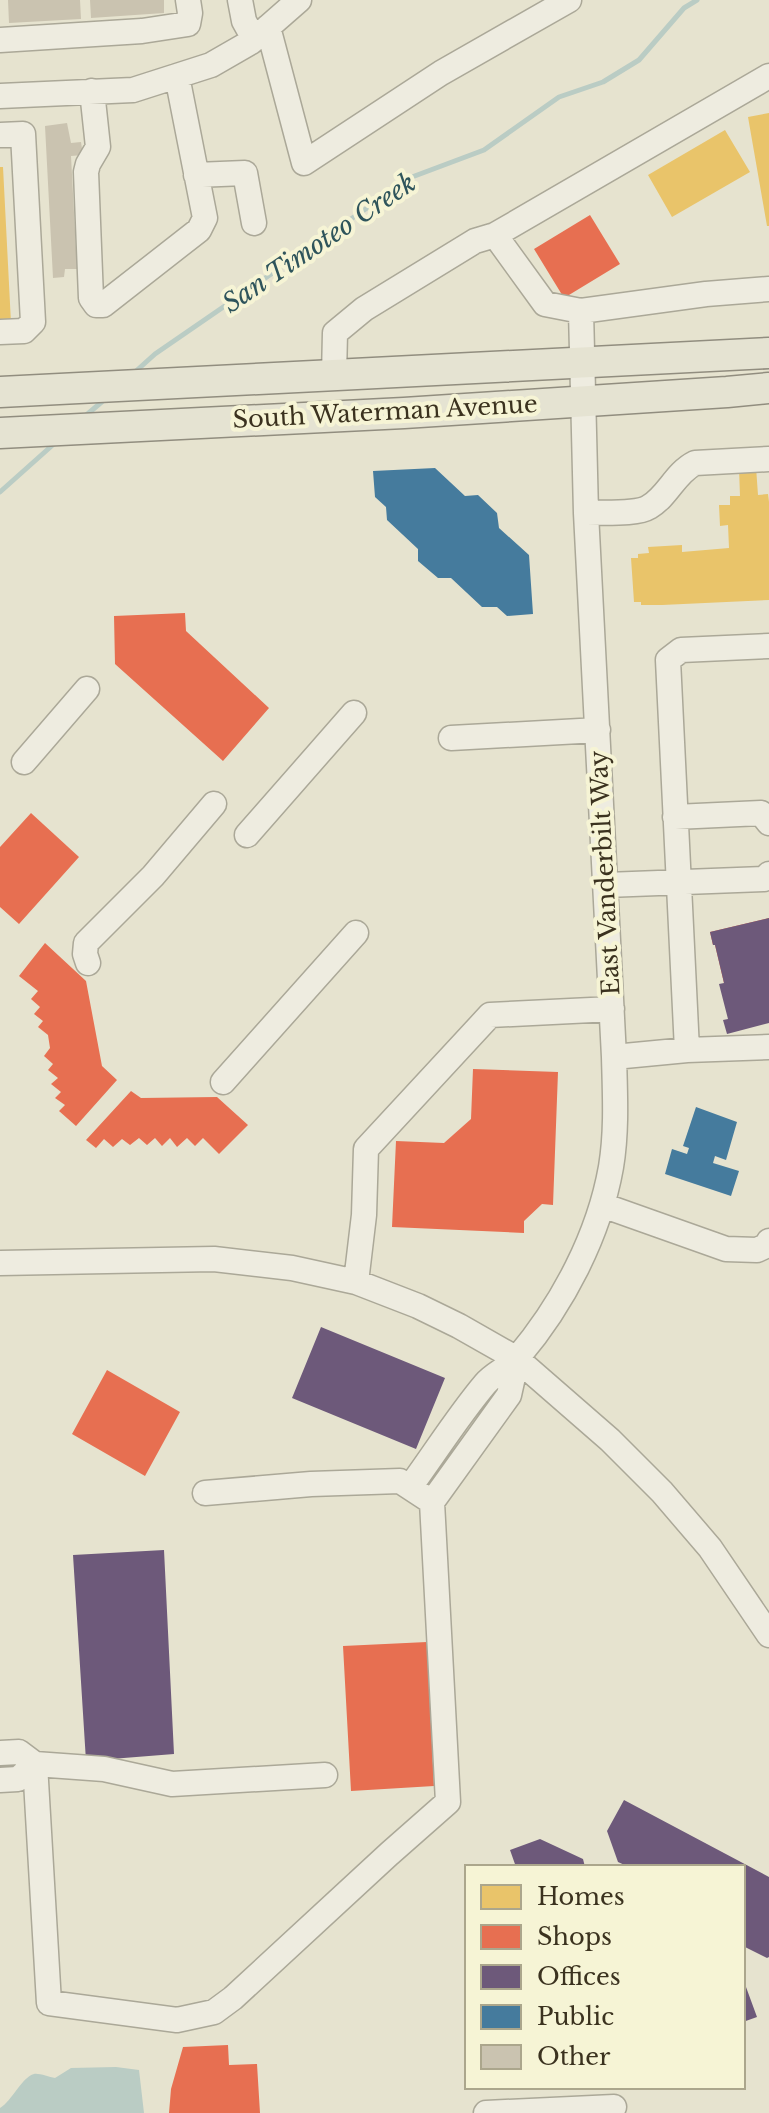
<svg xmlns="http://www.w3.org/2000/svg" width="769" height="2113" viewBox="0 0 769 2113" font-family="'Libre Baskerville',serif">
<style>
.water{fill:#baccc4}
.homes{fill:#e9c46a}
.shops{fill:#e76f51}
.offices{fill:#6d597a}
.public{fill:#457b9d}
.lines{fill:none;stroke-linecap:round;stroke-linejoin:round}
.stream{stroke:#baccc4;stroke-width:5}
.building{fill:#cac3b0}
.minor-casing{stroke:#aba898;stroke-width:27}
.major-casing{stroke:#918d7f;stroke-width:33}
.minor{stroke:#eeece0;stroke-width:24}
.major{stroke:#e5e3d2;stroke-width:30}
.labels{text-anchor:middle;stroke-width:8;stroke-linejoin:round;paint-order:stroke}
.street-label{font-size:24px;fill:#3b321f;stroke:#f6f4d5}
.water-label{font-size:26px;font-style:italic;fill:#2e545b;stroke:#f6f4d5}
</style>
<rect width="100%" height="100%" fill="#e6e3cf"/>
<path class="water" d="M116,2067l23,3 5,43h-144v-5c12,-7 22,-31 34,-34 5,-1 15,3 21,4l16,-10z"/>
<path class="homes" d="M769,113v113h-2l-19,-109z
M725,130l25,42 -78,45 -24,-42z
M0,167h3l8,156 -11,1z
M756,467l2,28 10,-1 1,8v98l-107,5h-21v-3h-7l-3,-44h7v-4l11,-1 -1,-6 34,-2v7l47,-4 -1,-23 -8,1 -1,-21h11v-9h10l-1,-28z"/>
<path class="shops" d="M590,215l30,49 -56,34 -30,-49z
M185,613l1,18 83,77 -46,53 -108,-97 -1,-48z
M31,813l48,44 -60,67 -19,-17v-60z
M769,918v54l-45,11 -9,-38h-2l-3,-13z
M45,943l41,38 16,85 15,14 -41,46 -17,-15 6,-6 -10,-7 6,-6 -10,-8 7,-6 -10,-8 5,-6 -9,-8 6,-8 -2,-13 -10,-8 5,-6 -9,-7 6,-7 -9,-8 7,-8 -19,-15z
M473,1069l85,3 -5,133 -11,-1 -18,17v12l-132,-6 4,-86 48,2 27,-24z
M131,1091l10,7 76,-1 31,28 -29,29 -16,-16 -8,8 -8,-8 -10,9 -7,-9 -8,8 -7,-8 -8,7 -8,-7 -9,7 -8,-6 -9,8 -9,-8 -8,9 -10,-8z
M107,1370l73,42 -35,64 -73,-42z
M427,1642l7,144 -83,5 -8,-145z
M228,2045l1,20 28,-1 3,49h-91l2,-24 12,-42z"/>
<path class="offices" d="M769,918v105l-42,11 -4,-14 5,-1 -9,-35 5,-1 -9,-38h-2l-3,-13z
M321,1327l124,51 -29,71 -124,-51z
M164,1550l10,204 -88,7 -13,-206z
M624,1800l145,77v80l-2,1 -24,-12v-79h-114l-11,-5 -11,-31z
M540,1839l43,20 2,8h-69l-6,-17z
M743,1986l3,1 11,30 -14,5z"/>
<path class="public" d="M435,468l30,28 13,-1 19,18 2,15 30,27 4,59 -26,2 -10,-9h-15l-31,-29h-13l-20,-17v-12l-31,-29 -1,-13 -11,-10 -2,-26z
M696,1107l41,15 -11,38 -11,-4 -2,7 26,8 -8,25 -66,-22 7,-25 15,5 2,-6 -6,-2z"/>
<g class="lines">
<path class="stream" d="M135,372l20,-18 257,-177 72,-27 75,-53 44,-15 36,-22 45,-52 13,-8
M84,417l20,-17
M0,492l56,-50"/>
</g>
<path class="building" d="M8,0h72l1,19 -72,4z
M90,0h74v13l-73,5z
M67,123l4,20 10,-1 2,13 -12,1 6,113h-12l-1,8 -11,1 -8,-152z"/>
<g class="lines">
<g class="minor-casing">
<path id="minor" d="M240,0l4,21 10,18
M268,27l36,136 137,-90 128,-73
M0,40l142,-9 46,-7 2,-11 -2,-13
M769,76l-274,159 50,69 36,7 125,-17 63,-5
M92,91l6,56 -10,17 -2,8 5,126 5,7h7l96,-75 6,-12 -28,-142
M0,96l133,-6 78,-25 40,-23 48,-42
M0,135l23,-1 10,188 -9,9 -24,1
M196,175l49,-2 9,50
M334,375l1,-42 29,-24 111,-68 20,-6
M586,513c17,-1 50,2 63,-6 19,-11 26,-34 46,-44l74,-4
M451,738l147,-8
M24,762l63,-73
M675,817l86,-4 8,10
M247,835l107,-122
M606,885l158,-6 5,-5
M88,963l-3,-9 1,-11 67,-67 61,-72
M687,1050l-19,-390 13,-10 88,-4
M614,1057l73,-7 82,-3
M223,1082l133,-149
M602,1205l124,44 31,1 11,-5 1,-4
M0,1263l214,-4 78,9 64,14 62,24 41,20 58,33 93,81 52,52 48,56 59,87
M356,1282l8,-67 2,-66 124,-134 122,-6
M410,1487c25,-34 48,-71 75,-103 9,-11 24,-16 33,-27 45,-53 81,-122 93,-190 6,-36 4,-73 3,-110l-28,-544 -5,-202
M432,1502l77,-107 8,-36
M0,1753l19,-1 16,12 69,5 68,15 153,-9
M35,1764l14,239 128,17 37,-8 19,-14 156,-144 59,-52 -16,-300 -32,-21 -89,3 -106,9
M0,1780l18,-1 17,-15
M486,2113l128,-6"/>
</g>
<g class="major-casing">
<path id="major" d="M0,392l769,-39
M0,433l404,-20 323,-21 42,-4"/>
</g>
<use href="#minor" class="minor"/>
<use href="#major" class="major"/>
</g>
<g class="labels">
<g class="street-label">
<text transform="translate(385 412) rotate(-3)" y="8">South Waterman Avenue</text>
<text transform="translate(605 873) rotate(-93)" y="8">East Vanderbilt Way</text>
</g>
<g class="water-label">
<text transform="translate(319 243) rotate(-34)" y="9">San Timoteo Creek</text>
</g>
</g>
<rect x="465" y="1865" width="280" height="224" fill="#f6f4d5" stroke="#aba68c" stroke-width="2"/>
<rect x="481" y="1885" width="40" height="24" fill="#e9c46a" stroke="#aba68c" stroke-width="2"/>
<text x="537" y="1905" font-size="24" fill="#3b321f">Homes</text>
<rect x="481" y="1925" width="40" height="24" fill="#e76f51" stroke="#aba68c" stroke-width="2"/>
<text x="537" y="1945" font-size="24" fill="#3b321f">Shops</text>
<rect x="481" y="1965" width="40" height="24" fill="#6d597a" stroke="#aba68c" stroke-width="2"/>
<text x="537" y="1985" font-size="24" fill="#3b321f">Offices</text>
<rect x="481" y="2005" width="40" height="24" fill="#457b9d" stroke="#aba68c" stroke-width="2"/>
<text x="537" y="2025" font-size="24" fill="#3b321f">Public</text>
<rect x="481" y="2045" width="40" height="24" fill="#cac3b0" stroke="#aba68c" stroke-width="2"/>
<text x="537" y="2065" font-size="24" fill="#3b321f">Other</text>
</svg>
